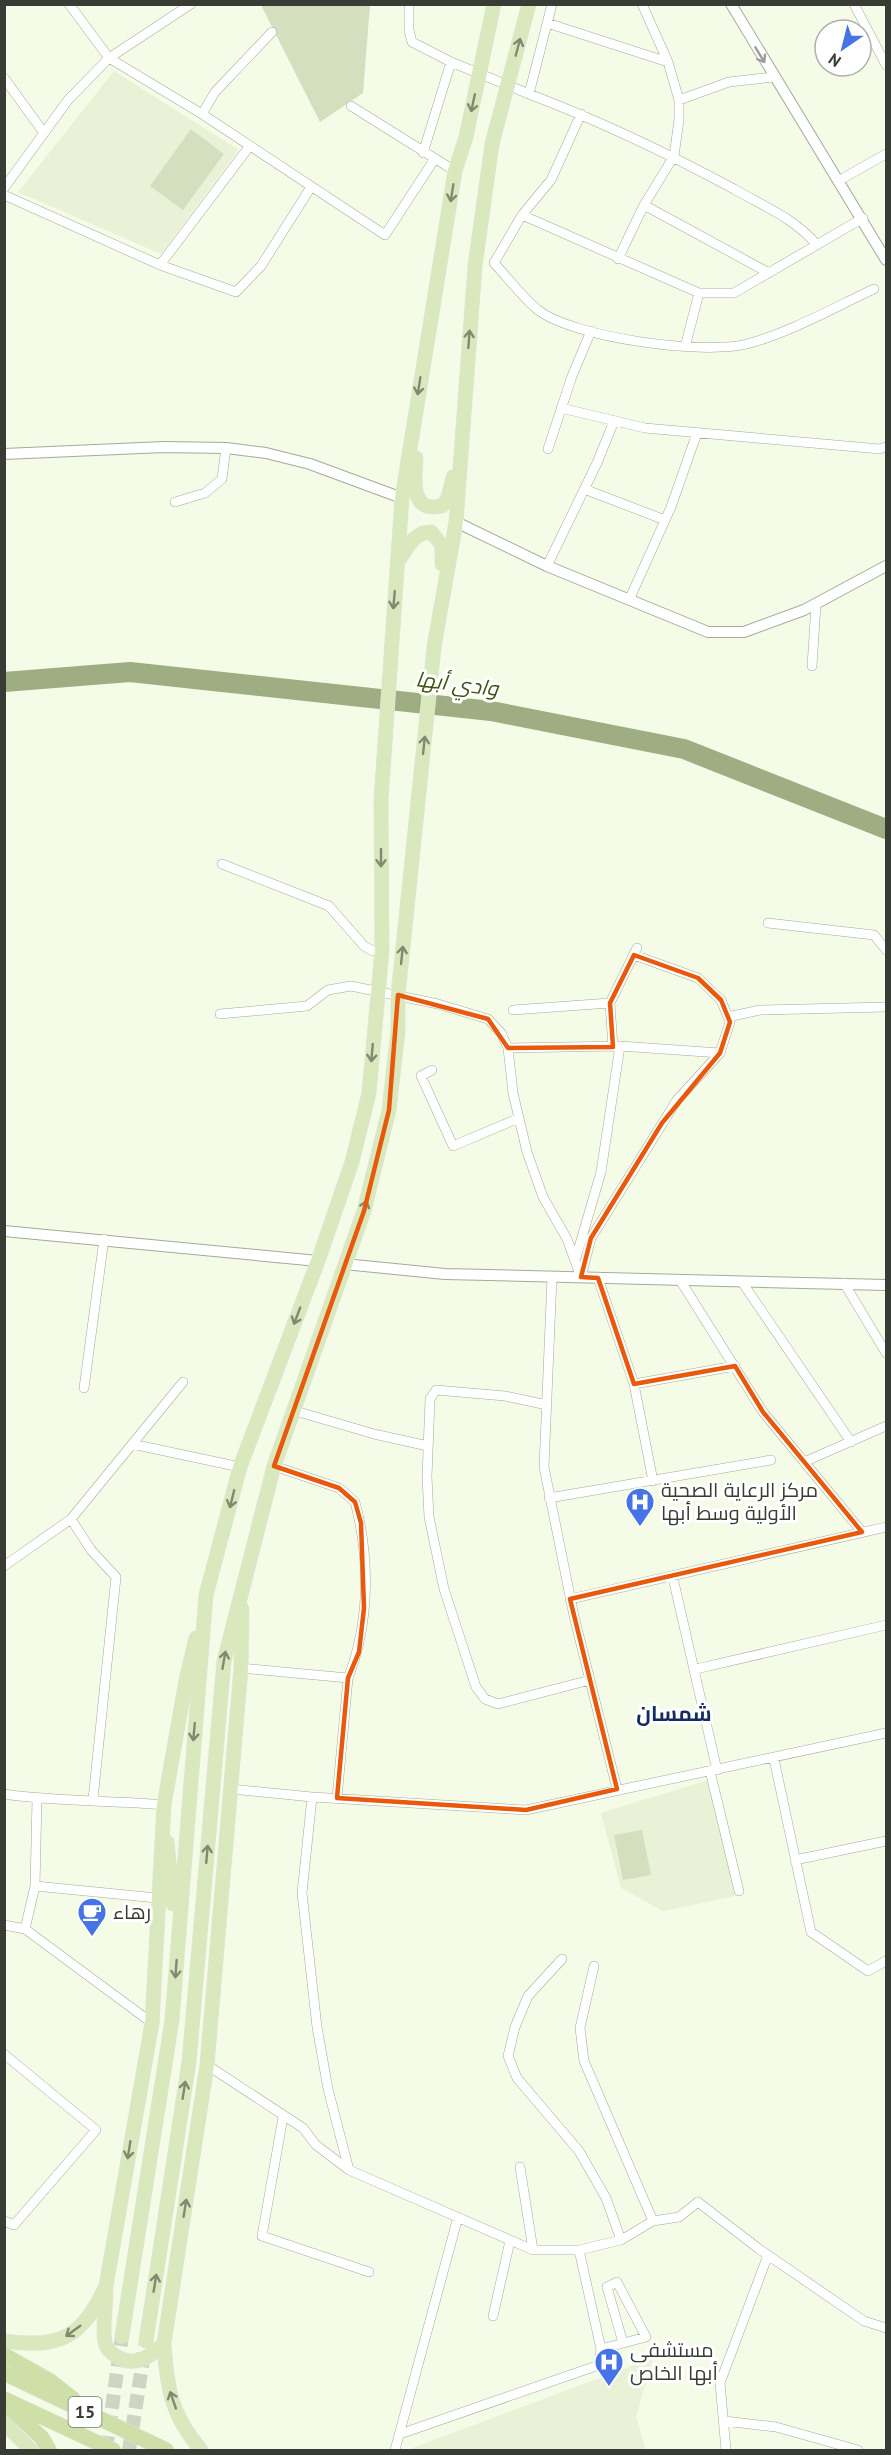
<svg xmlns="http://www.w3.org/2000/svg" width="891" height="2455" viewBox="0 0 891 2455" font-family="'PT Sans',Cairo,sans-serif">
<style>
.built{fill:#e9f2d6}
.green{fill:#d4dfc0}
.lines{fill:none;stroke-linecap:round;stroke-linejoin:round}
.river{stroke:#9fad83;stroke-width:20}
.primary-tunnel{stroke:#cfd5c2;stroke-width:14;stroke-dasharray:14 7;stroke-linecap:butt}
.minor-casing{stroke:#a4ab98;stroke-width:10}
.tertiary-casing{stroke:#a4ab98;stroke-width:12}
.primary-casing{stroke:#e3e4e3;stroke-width:15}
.trunk-casing{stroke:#e3e4e3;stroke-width:16}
.minor{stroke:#fff;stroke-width:9}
.tertiary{stroke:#fff;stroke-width:10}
.primary{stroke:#dae8be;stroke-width:14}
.trunk{stroke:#cee0a8;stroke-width:15}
.primary-bridge-casing{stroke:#e3e4e3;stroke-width:15;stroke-linecap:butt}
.primary-bridge{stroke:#dae8be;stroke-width:14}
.oneway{stroke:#818972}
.oneway2{stroke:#9c9e9a}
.marked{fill:none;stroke:#e8590c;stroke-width:4.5;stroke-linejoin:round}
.labels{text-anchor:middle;stroke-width:6;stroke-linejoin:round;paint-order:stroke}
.shield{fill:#fff;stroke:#747671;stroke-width:1.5}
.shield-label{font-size:18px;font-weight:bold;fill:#393c34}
.poi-label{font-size:20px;fill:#393c34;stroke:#fff;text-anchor:start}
.water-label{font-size:21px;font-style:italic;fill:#41510f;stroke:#fff}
.neighbourhood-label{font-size:21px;font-weight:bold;fill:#152a60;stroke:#fff}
</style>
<rect width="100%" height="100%" fill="#f4fbe6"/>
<path class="built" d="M114,71l125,79 -78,104 -143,-62z
M709,1780l26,116 -72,15 -42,-23 -20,-75z
M653,2358l-17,59 10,33h-239z"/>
<path class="green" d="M261,5h109l-7,88 -43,29z
M191,129l33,25 -41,56 -33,-24z
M642,1830l9,45 -28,5 -9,-45z"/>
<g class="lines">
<path class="river" d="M4,682l126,-10 361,39 193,38 202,80"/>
<path class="primary-tunnel" d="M106,2450l16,-114
M129,2450l17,-109"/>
<g class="minor-casing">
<path id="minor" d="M69,4l40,54 93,56 183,121 49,-75
M409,4v26l3,12 39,20 -28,91
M552,4l-23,90c71,27 138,59 205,95 31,18 60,29 83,56
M854,4l32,61
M547,23l121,39
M451,62l78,32
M4,78l40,55
M679,100l50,-18 45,-5
M351,106l104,65
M202,114l13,-22 57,-60
M581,114l-30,66 -29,35 -28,48c14,15 28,34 44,47 37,28 164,45 209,34 44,-12 86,-36 127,-55
M840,180l46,-26
M4,188l64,-88 41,-42 82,-54
M4,195l156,70 76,27 25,-26 50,-79
M644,205l125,68
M522,215l177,78h35l129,-75
M618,259l26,-54 30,-49 5,-36v-20l-11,-38 -26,-58
M160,265l89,-118
M685,347l14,-54
M561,408l84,20 235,21 6,-2
M548,449l24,-73 19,-45
M584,489l81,31
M175,502l30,-9 17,-14 4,-31
M547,566l50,-103 17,-42
M630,598l41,-91 26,-74
M812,666l4,-61
M222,864l107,42 35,40 9,5 9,-1
M768,923l106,12 12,15
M513,1010l97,-7
M220,1014l87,-8 21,-16 23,-4 87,18 50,15 13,14 7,15 5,45 14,59 16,45 24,42 14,38
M728,1017l32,-7 126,-3
M613,1047l-3,-44 27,-55
M508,1048l112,-2 100,7
M432,1070l-11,6 32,70 66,-28
M575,1261l26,-89 19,-126
M552,1277l-8,190 30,149 43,173
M581,1277l10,-39 86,-138 43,-47 10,-31 -9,-22 -23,-22 -64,-23
M598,1278l36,106 19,97
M680,1280l83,132 99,120
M742,1282l109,160
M844,1283l42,70
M634,1384l101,-18
M84,1388l20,-149
M547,1405l-42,-9 -69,-6 -6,9 -3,78 2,40 15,72 32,98 9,12 13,5 92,-24
M292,1410l82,24 54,12
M132,1444l108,23
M804,1462l82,-36
M549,1498l222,-38
M71,1519l20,31 25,27 -23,222
M4,1566l67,-47 112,-137
M673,1578l44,192
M570,1599l316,-72
M241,1668l107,10c22,-55 22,-120 7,-176l-16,-14 -65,-22
M696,1669l190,-44
M774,1759l37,173 57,39 18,-10
M710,1771l29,120
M231,1789l81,8 214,13 360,-77
M4,1794c53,8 107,6 160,11
M312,1797l-10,96 15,134 11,62 21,81
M337,1798l11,-120
M795,1860l91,-19
M35,1886l122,12
M4,1925l21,4 127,94
M25,1929l10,-43 2,-87
M562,1959l-34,37 -13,31 -7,29 9,22 62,73 27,47 15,42
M594,1966l-14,62 4,33 69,160
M4,2054l92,76 -82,95 -10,-4
M207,2065l96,63 13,17 33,25 184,80h46l42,-10 32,-19 26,-4 19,-15 61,47 105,72 22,7
M283,2117l-21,119 107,36
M520,2167l13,83
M579,2250l22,99
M493,2316l17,-75
M724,2421l52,6 82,23
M400,2434l199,-69 2,-16 45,-12 -29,-55 -10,5 16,56
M395,2450l63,-233
M726,2450l-6,-67 48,-128"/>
</g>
<g class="tertiary-casing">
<path id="tertiary" d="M731,4l155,256
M4,454l160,-7 62,1 40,5 44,11 92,34
M456,522l91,44 161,66h36l60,-22 82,-44
M4,1231l314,30
M344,1264l101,10 441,11"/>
</g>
<g class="primary-casing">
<path id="primary" d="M416,458c-1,21 -7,55 26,48l6,-8 5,-21
M399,560c9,-13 15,-28 32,-28l11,13v19
M167,1842l6,62
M106,2291c0,16 -4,36 -1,51 1,6 6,11 11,14 18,12 35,1 48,-13
M122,2336l50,-316 34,-425 34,-128 78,-206 34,-99 17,-69 13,-143 -1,-150 21,-302 53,-327 11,-34
M4,2341c57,8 78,-4 102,-55l46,-263 12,-218 22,-125 10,-42
M146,2341l43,-279 35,-401 50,-195 90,-255 25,-101 9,-79v-36l36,-348 22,-125 19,-256 17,-122
M4,2423l27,27
M201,2450c-30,-35 -34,-61 -37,-107l43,-278 34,-397 1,-59"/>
</g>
<g class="trunk-casing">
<path id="trunk" d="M4,2355l46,26 23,18
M4,2373l162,77
M4,2399l109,51
M10,2408l32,30 7,12"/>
</g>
<use href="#minor" class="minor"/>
<use href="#tertiary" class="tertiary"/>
<use href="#primary" class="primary"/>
<use href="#trunk" class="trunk"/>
<g class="primary-bridge-casing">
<path id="primary-bridge" d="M466,137l28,-133
M492,144l37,-140"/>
</g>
<use href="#primary-bridge" class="primary-bridge"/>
</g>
<defs><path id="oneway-shaft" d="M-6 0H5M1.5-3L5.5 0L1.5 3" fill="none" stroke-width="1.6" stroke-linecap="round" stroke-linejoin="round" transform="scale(1.5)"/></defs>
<g class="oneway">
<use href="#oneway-shaft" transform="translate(518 47) rotate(-75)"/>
<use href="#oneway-shaft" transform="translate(473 103) rotate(102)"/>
<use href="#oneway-shaft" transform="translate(452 193) rotate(99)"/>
<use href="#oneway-shaft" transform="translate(469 339) rotate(-86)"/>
<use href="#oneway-shaft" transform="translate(419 386) rotate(99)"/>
<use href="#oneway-shaft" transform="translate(394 600) rotate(95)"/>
<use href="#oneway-shaft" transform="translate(424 745) rotate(-84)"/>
<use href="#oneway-shaft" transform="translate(381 858) rotate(90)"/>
<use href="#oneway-shaft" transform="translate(402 955) rotate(-84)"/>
<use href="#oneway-shaft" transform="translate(372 1053) rotate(95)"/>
<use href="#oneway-shaft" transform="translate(364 1209) rotate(-73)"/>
<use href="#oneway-shaft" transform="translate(297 1316) rotate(111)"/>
<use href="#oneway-shaft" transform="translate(232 1499) rotate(104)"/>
<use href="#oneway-shaft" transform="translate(224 1660) rotate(-80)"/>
<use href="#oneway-shaft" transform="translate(194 1732) rotate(95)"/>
<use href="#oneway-shaft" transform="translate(207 1854) rotate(-85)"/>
<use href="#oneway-shaft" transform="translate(176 1969) rotate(94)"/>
<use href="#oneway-shaft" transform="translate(184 2090) rotate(-81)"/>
<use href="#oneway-shaft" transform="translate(129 2150) rotate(99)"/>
<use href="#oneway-shaft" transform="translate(185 2208) rotate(-81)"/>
<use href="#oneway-shaft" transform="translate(155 2283) rotate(-81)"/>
<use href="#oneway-shaft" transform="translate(73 2331) rotate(144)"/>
<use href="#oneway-shaft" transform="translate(173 2400) rotate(-109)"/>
</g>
<use class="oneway2" href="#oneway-shaft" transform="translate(760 55) rotate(59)"/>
<path class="marked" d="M634,955l64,23 23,22 9,22 -10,31 -58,70 -71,115 -10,39 17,1 36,106 101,-18 28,46 99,120 -292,67 47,190 -91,21 -189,-12 11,-120 11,-26 5,-44 -3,-85 -6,-21 -16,-14 -65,-22 90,-255 25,-101 9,-115 90,24 20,29 105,-1 -3,-44z"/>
<defs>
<g id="hospital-pin" transform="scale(1.5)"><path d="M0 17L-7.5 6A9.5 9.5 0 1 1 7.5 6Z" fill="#4673e5" stroke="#fff"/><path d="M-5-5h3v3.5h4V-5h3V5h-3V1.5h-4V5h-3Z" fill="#fff"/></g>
<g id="cafe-pin" transform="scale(1.5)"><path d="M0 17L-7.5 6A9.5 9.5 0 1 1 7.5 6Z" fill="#4673e5" stroke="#fff"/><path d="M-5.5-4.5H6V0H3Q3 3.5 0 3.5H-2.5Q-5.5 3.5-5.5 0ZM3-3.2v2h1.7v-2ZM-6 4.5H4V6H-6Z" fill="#fff"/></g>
</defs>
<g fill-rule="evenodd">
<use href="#hospital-pin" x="640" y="1502"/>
<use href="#cafe-pin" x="92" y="1912"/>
<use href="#hospital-pin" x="609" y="2362"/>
</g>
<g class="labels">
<rect class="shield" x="68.5" y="2397" width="33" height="30" rx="4.5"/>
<g class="shield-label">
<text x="85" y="2418">15</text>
</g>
<g class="poi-label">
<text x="661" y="1497">مركز الرعاية الصحية<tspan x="661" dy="23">الأولية وسط أبها</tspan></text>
<text x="113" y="1919">رهاء</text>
<text x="630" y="2357">مستشفى<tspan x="630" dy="23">أبها الخاص</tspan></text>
</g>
<g class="water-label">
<text transform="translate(457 684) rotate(7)" y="7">وادي أبها</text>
</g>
<g class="neighbourhood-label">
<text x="674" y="1721">شمسان</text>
</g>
</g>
<rect width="891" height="2455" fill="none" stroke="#393c34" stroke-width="12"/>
<g transform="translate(843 48) rotate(215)"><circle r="28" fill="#ffffff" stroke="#b0b1ae" stroke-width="1.5"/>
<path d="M0-4.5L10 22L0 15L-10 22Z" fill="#4673e5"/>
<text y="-9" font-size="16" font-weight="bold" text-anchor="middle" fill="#393c34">N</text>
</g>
</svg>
